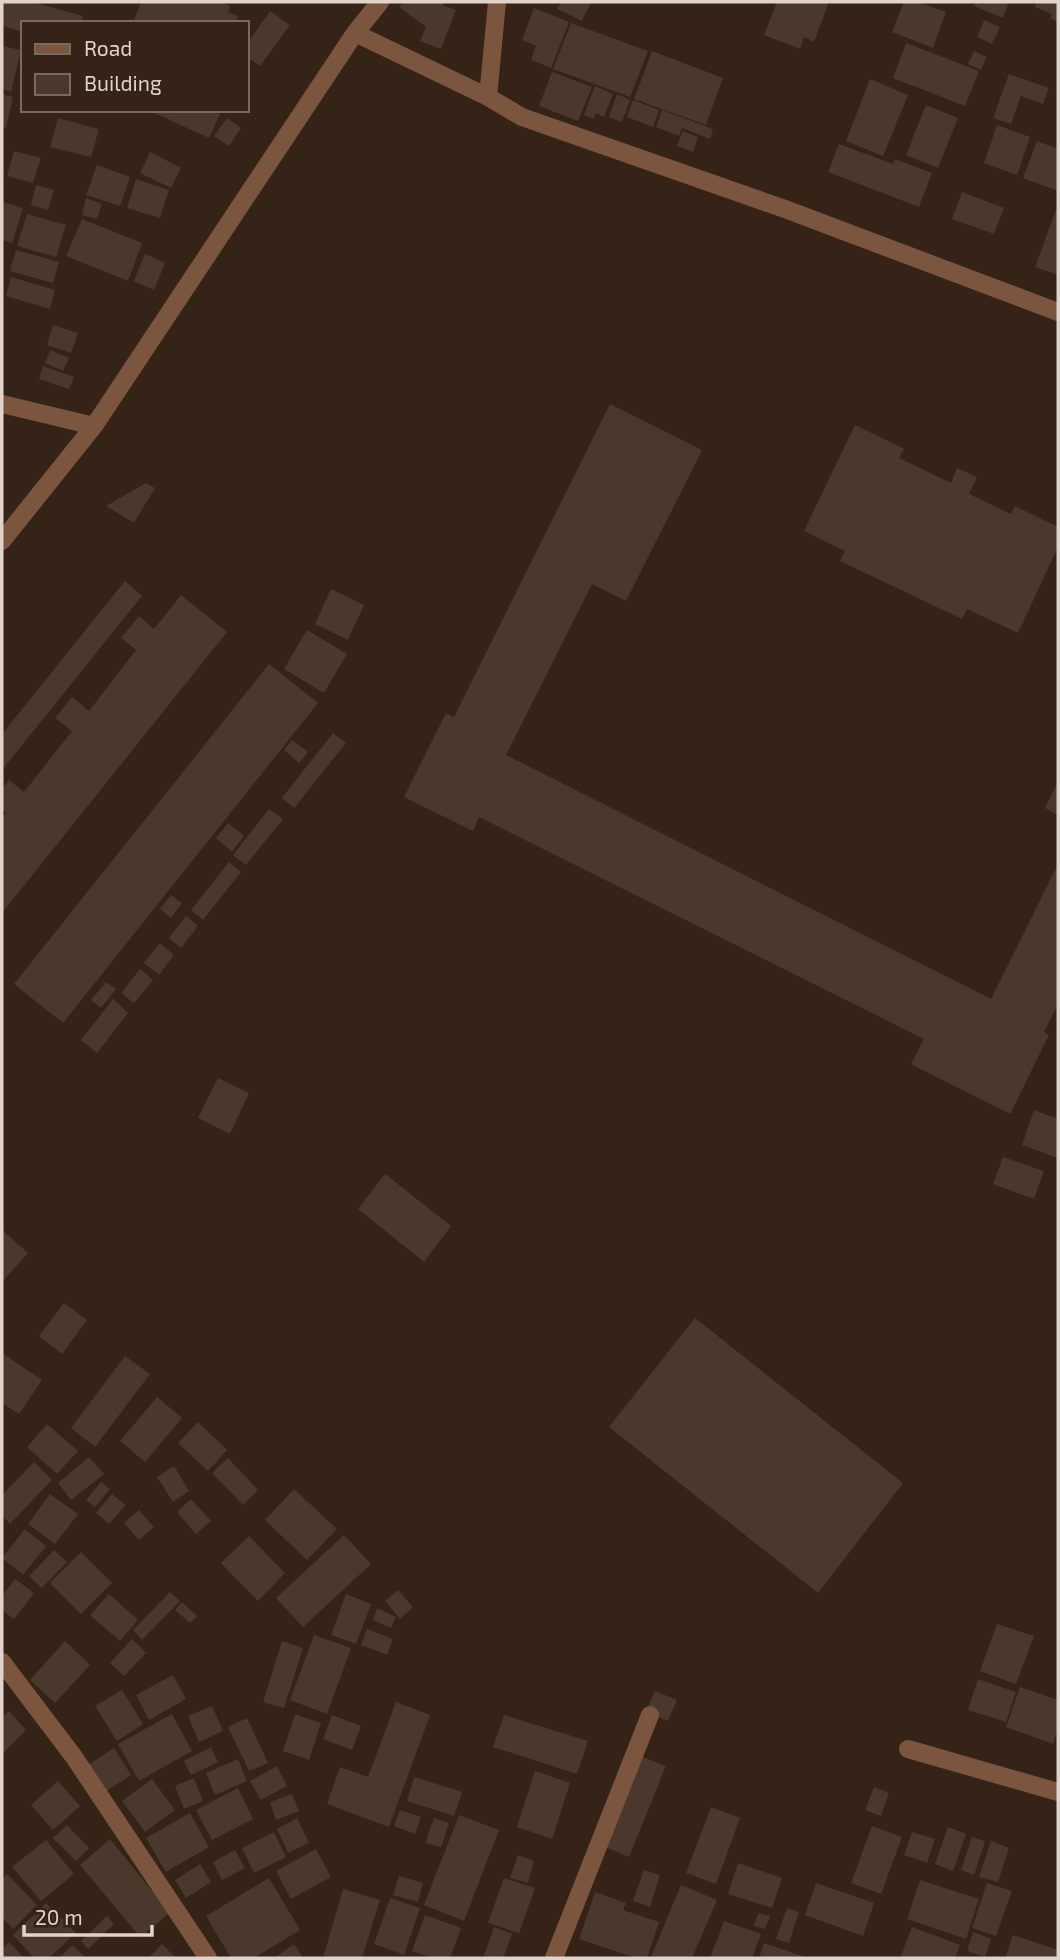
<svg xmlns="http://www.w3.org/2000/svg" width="1060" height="1960" viewBox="0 0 1060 1960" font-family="'Exo 2',sans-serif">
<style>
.building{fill:#4b382c}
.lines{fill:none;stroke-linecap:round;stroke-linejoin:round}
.street{stroke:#7b553e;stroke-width:18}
</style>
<rect width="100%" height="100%" fill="#352318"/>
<path class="building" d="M2,2h31l50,14 -2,7h-58v9l-21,-6z
M141,2h78l11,4 -2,6 10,4 -3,7h-102z
M403,2h42l-3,3 14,5 -15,39 -21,-8 6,-14 -27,-20z
M561,2h30l-9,19 -25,-12z
M777,2h52l-15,40 -10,-5 -4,12 -36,-14z
M904,2h14l28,10 -13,36 -41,-16z
M975,2h34l-6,16 -29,-12z
M1036,2h22v20l-8,-4 2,-4 -17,-7z
M534,8l35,14 -18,46 -20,-8 5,-14 -14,-6z
M270,11l20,14 -30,41 -13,-9v-13z
M984,20l16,7 -8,17 -15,-7z
M571,23l77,28 -18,46 -77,-28z
M906,43l73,28 -14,35 -72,-28z
M2,46l19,4 -10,42 -9,-3z
M652,51l71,27 -17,47 -72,-26z
M974,51l13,6 -6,13 -13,-6z
M552,72l40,15 -14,34 -39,-15z
M1009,74l40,14 -6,16 -22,-8 -10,28 -18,-6z
M870,79l38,16 -25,61 -37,-15z
M595,86l18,8 -9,23 -8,-4 -2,6 -10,-4z
M2,94l11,3 -7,31 -4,-1z
M617,94l13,6 -8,22 -13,-5z
M633,100l26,10 -6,17 -26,-10z
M926,105l32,13 -20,50 -32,-13z
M148,110h64l8,4 -11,24z
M662,110l51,19 -3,10 -28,-11 -3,8 -23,-9z
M58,118l41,11 -8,28 -41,-10z
M227,118l14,10 -12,18 -15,-10z
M997,125l33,12 -13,38 -33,-12z
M683,131l15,6 -5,15 -16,-6z
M1037,141l21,8v42l-35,-13z
M839,144l54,20 2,-5 37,14 -13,34 -91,-35z
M14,151l27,7 -8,25 -26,-7z
M150,152l31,16 -10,20 -31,-15z
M97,165l33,12 -10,29 -34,-11z
M136,179l33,11 -9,28 -33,-10z
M36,185l18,5 -6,20 -17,-5z
M962,192l42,16 -10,26 -42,-15z
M86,198l16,6 -5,15 -15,-4z
M2,202l21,6 -11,35 -10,-3z
M1056,210h2v65l-23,-8z
M27,214l39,11 -10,32 -39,-11z
M82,219l60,24 -14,38 -62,-25z
M16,250l43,12 -6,21 -43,-12z
M145,254l20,9 -11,27 -20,-9z
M11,277l44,13 -5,19 -44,-13z
M53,325l25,8 -7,20 -24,-8z
M50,350l19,8 -6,13 -18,-8z
M43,366l31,11 -5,12 -30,-10z
M610,404l92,46 -76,151 -34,-17 -86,171 485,244 67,-135v140l-14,28 5,3 -39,79 -99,-50 13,-25 -445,-222 -6,14 -69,-34 42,-84 8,4z
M855,425l49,24 -5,9 52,25 6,-15 20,9 -8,17 42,20 4,-8 43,21v20l-40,86 -51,-24 -5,10 -122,-58 5,-10 -41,-20z
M146,483l9,5 -21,35 -28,-17z
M125,581l17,15 -140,174v-36z
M331,589l33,16 -16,35 -33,-16z
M181,595l46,37 -225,281v-95l4,-5 -4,-4v-20l7,-9 15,12 48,-61 -17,-13 17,-21 17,14 47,-61 -15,-12 18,-22 15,13z
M307,630l40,24 -23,39 -40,-24z
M269,664l49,39 -255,320 -49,-39z
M333,733l13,10 -52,65 -12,-10z
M292,740l16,12 -9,11 -15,-13z
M1058,782v33l-13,-7z
M269,809l14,10 -37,46 -13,-10z
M228,823l16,13 -12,16 -16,-14z
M229,862l12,10 -38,48 -12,-10z
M171,895l11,8 -11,15 -11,-9z
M186,916l12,10 -17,22 -12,-10z
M160,943l14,12 -15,20 -15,-12z
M140,969l13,11 -19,23 -13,-10z
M106,982l10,7 -15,19 -10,-8z
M113,999l15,14 -31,40 -16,-13z
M218,1078l31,15 -19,41 -32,-16z
M1034,1110l24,9v39l-36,-13z
M1003,1157l41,14 -10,28 -41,-15z
M385,1174l66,52 -27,36 -66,-53z
M2,1230l26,23 -26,29z
M64,1303l23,17 -25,34 -23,-18z
M695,1318l208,165 -85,110 -209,-166z
M2,1353l40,27 -23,34 -17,-11z
M125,1356l25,18 -55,73 -24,-19z
M157,1397l25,21 -37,44 -25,-21z
M198,1422l29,28 -19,21 -30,-28z
M47,1424l31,27 -21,23 -30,-27z
M89,1457l15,17 -33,26 -13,-17z
M228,1458l30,32 -15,15 -31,-32z
M34,1462l18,18 -42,44 -8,-9v-20z
M174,1466l15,25 -16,11 -16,-25z
M101,1482l9,7 -15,18 -9,-7z
M294,1489l43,40 -30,31 -42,-40z
M50,1494l28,20 -23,30 -27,-20z
M112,1494l14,11 -17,19 -13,-11z
M191,1499l20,22 -15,13 -19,-22z
M139,1510l15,17 -15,13 -15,-17z
M25,1529l21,17 -23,29 -21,-17z
M344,1535l27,29 -68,63 -27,-29z
M249,1536l36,37 -27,28 -37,-38z
M54,1550l13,12 -25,26 -13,-12z
M81,1552l31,31 -31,31 -31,-31z
M15,1579l19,14 -20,26 -12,-9v-14z
M398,1590l15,17 -13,12 -15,-18z
M170,1592l10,9 -38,39 -9,-10z
M109,1594l29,26 -18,21 -30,-26z
M346,1594l25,10 -15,40 -25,-9z
M182,1602l15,14 -7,7 -15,-13z
M377,1608l19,9 -5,11 -18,-8z
M997,1624l37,12 -18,48 -36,-13z
M367,1629l26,10 -6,16 -26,-10z
M314,1635l37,13 -24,66 -37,-14z
M132,1639l14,14 -22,23 -14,-13z
M65,1641l25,24 -35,38 -25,-23z
M282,1641l21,7 -19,60 -21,-6z
M173,1675l13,24 -37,21 -13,-25z
M978,1679l38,13 -10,30 -38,-12z
M1020,1687l38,13v27l-5,17 -47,-17z
M122,1690l21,34 -26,17 -22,-35z
M655,1691l22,9 -9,21 -22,-10z
M396,1702l34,13 -41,112 -62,-23 13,-37 28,10z
M212,1706l11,25 -24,11 -11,-26z
M9,1711l17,19 -24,24v-36z
M172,1714l20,37 -53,30 -21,-37z
M295,1714l26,9 -12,37 -26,-9z
M332,1715l29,11 -9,24 -29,-11z
M504,1715l84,26 -11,33 -84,-27z
M247,1718l21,45 -19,8 -21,-44z
M211,1747l7,15 -27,13 -7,-14z
M114,1748l17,27 -26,17 -17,-27z
M638,1755l28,11 -37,91 -28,-12z
M238,1759l9,22 -32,14 -9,-22z
M277,1766l10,20 -26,14 -11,-19z
M535,1771l35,12 -18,56 -35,-12z
M414,1777l48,15 -8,24 -47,-15z
M194,1778l9,23 -19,8 -9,-23z
M152,1779l23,31 -30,22 -23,-31z
M58,1781l22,25 -27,24 -22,-25z
M874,1787l15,6 -8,23 -16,-6z
M238,1788l15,31 -41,21 -16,-30z
M292,1794l7,17 -23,9 -6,-18z
M711,1807l29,11 -24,66 -30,-11z
M400,1810l21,7 -6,17 -21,-8z
M190,1813l19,34 -43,25 -20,-34z
M459,1815l40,15 -35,91 -40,-16z
M297,1818l12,25 -21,10 -11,-24z
M434,1818l15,5 -8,24 -16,-4z
M67,1825l22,23 -13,13 -23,-23z
M872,1826l30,11 -21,57 -30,-11z
M948,1827l18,7 -13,37 -18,-7z
M274,1832l12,25 -32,16 -12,-25z
M912,1832l23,7 -8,24 -23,-8z
M972,1837l13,4 -11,34 -13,-5z
M110,1839l60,74 -30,24 -60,-72z
M46,1840l28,34 -33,27 -29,-34z
M991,1841l18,7 -11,34 -19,-5z
M316,1849l15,28 -40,22 -15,-28z
M235,1850l10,18 -23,12 -9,-18z
M518,1855l16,6 -6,22 -18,-5z
M738,1863l44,15 -10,30 -44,-14z
M200,1864l11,18 -25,16 -11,-18z
M644,1870l16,5 -10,32 -17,-6z
M7,1874l30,31 -24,24 -11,-12v-38z
M399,1876l24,7 -5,19 -25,-7z
M269,1878l31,52 -46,28h-23l-25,-42z
M504,1878l31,10 -16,45 -31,-10z
M920,1880l59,19 -13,40 -59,-20z
M816,1883l58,20 -11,33 -58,-21z
M987,1883l25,8 -16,45 -24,-8z
M681,1885l36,15 -25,58h-39l-2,-1z
M343,1889l37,11 -18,58h-39z
M595,1892l31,11 -3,7 36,12 -12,36h-11l-57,-19z
M390,1898l30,10 -16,47 -30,-11z
M46,1903l30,30 -27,25h-15l-21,-23z
M787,1908l12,4 -10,31 -13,-4z
M758,1913l12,3 -5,13 -11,-3z
M425,1915l36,13 -11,30h-18l-20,-7z
M107,1916l7,8 -26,25 -7,-8z
M724,1921l37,13 -9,24h-42z
M494,1927l18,7 -9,24h-20z
M912,1927l48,18 -5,13h-55z
M973,1932l18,7 -6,18 -18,-6z
M1013,1935l45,15v8h-53z
M9,1942l15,16h-22v-9z
M764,1943l44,15h-49z
M162,1944l14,14h-28z
M294,1944l9,14h-29z
M73,1945l12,13h-26z"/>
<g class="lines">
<path class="street" d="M355,33l25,-31
M488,97l9,-95
M2,404l92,22
M2,541l92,-115 261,-393 133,64 34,20 263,92 273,103
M2,1662l72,95 134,201
M908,1749l150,43
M554,1958l96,-243"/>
</g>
<rect width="1060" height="1960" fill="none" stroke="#dfd3cb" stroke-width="7"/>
<rect x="21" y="21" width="228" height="91" fill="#352318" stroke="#796960" stroke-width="2"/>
<rect x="35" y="44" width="35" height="10" fill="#7b553e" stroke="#796960" stroke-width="2"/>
<text x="84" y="56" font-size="21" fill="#dfd3cb">Road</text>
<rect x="35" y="74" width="35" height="21" fill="#4b382c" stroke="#796960" stroke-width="2"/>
<text x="84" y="91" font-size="21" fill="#dfd3cb">Building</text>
<path d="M24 1925v10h128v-10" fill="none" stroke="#dfd3cb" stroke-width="3.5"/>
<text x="35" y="1925" font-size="21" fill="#dfd3cb" stroke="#352318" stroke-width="5" paint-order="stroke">20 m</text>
</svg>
